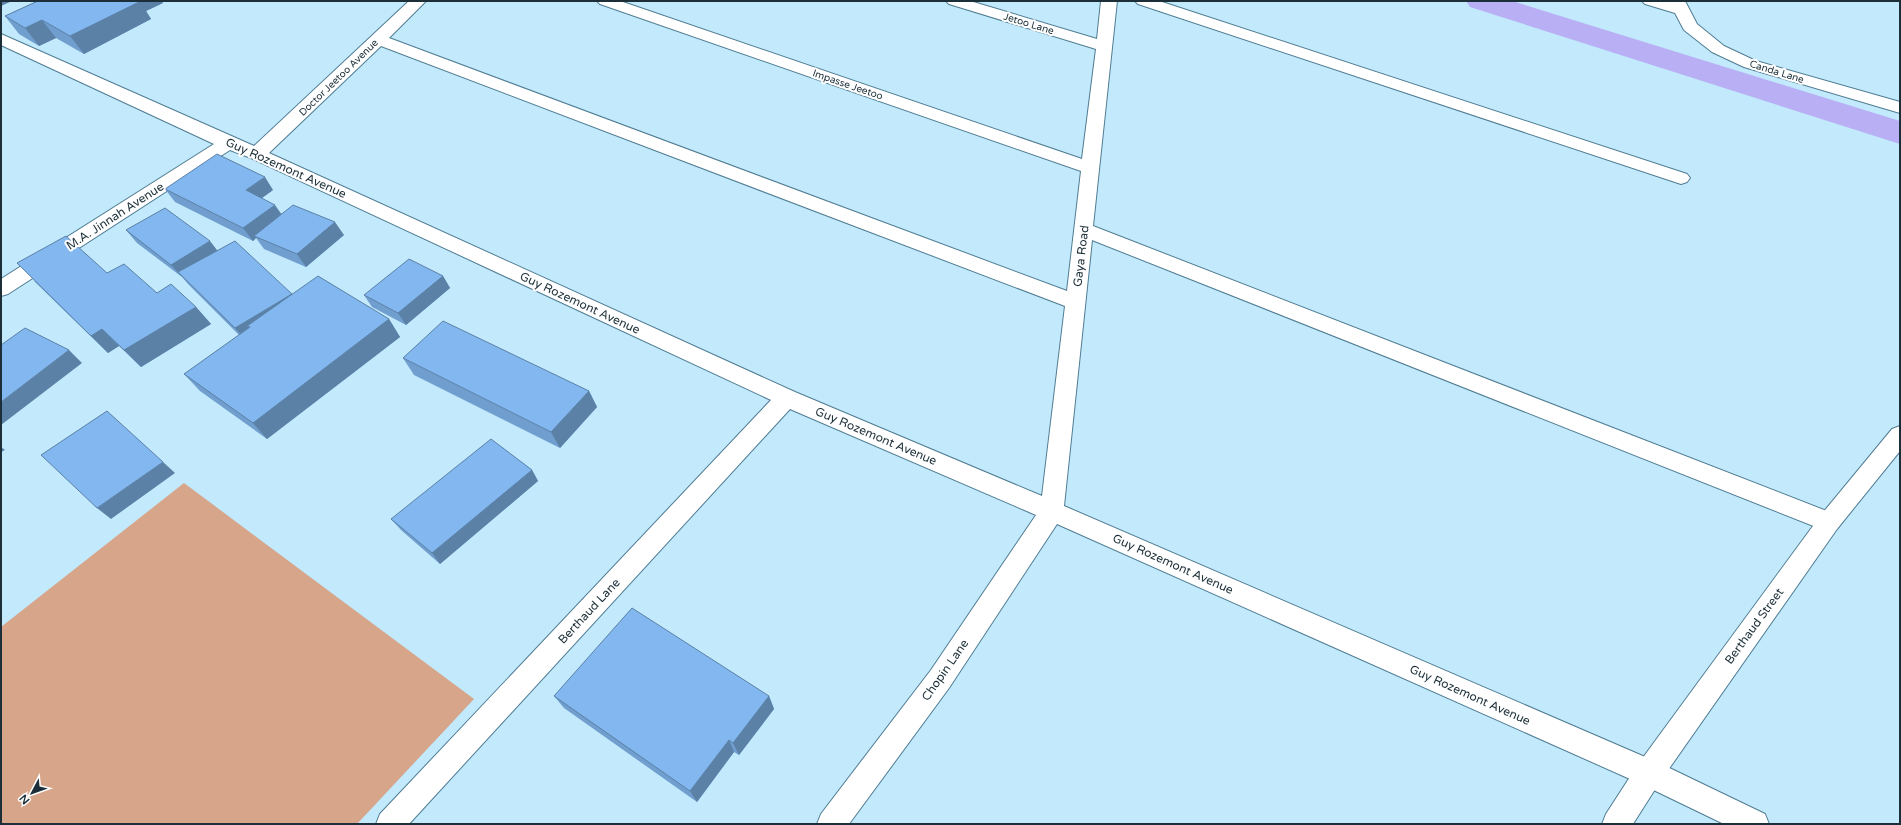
<svg xmlns="http://www.w3.org/2000/svg" width="1901" height="825" viewBox="0 0 1901 825" font-family="'Varela Round',sans-serif">
<style>
.green{fill:#d6a58a}
.lines{fill:none;stroke-linecap:round;stroke-linejoin:round}
.canal{fill:#b8aff4;fill-rule:evenodd}
.minor-casing{stroke:#4f7c92;stroke-width:2}
.tertiary-casing{stroke:#4f7c92;stroke-width:2}
.minor{fill:#fff;fill-rule:evenodd}
.tertiary{fill:#fff;fill-rule:evenodd}
.wall{fill:#709ece}
.shaded-wall{fill:#5b81a7}
.building{fill:#82b8ef;stroke:#5b81a7}
.labels{text-anchor:middle;stroke-width:4;stroke-linejoin:round;paint-order:stroke}
.far-street-label{font-size:10px;fill:#1c2f38;stroke:#fff}
.street-label{font-size:12px;fill:#1c2f38;stroke:#fff}
</style>
<rect width="100%" height="100%" fill="#c2e9fc"/>
<path class="green" d="M184,483l290,216 -117,125h-356v-197z"/>
<g class="lines">
<path class="canal" d="M1466,1h46l388,120v23l-430,-137z"/>
<g class="minor-casing">
<path id="minor" d="M409,1h17l-37,37 678,253 14,-120 -481,-167 -3,-3h23l462,158 14,-110 -147,-45 -3,-3h24l127,38 4,-38h16l-24,225 744,289 4,7 -4,7 -8,3 -8,-3 -729,-289 -28,266 595,257 106,51 4,10h-45l-85,-41 -582,-259 -108,164 -100,136h-32l4,-10 110,-144 105,-155 -246,-106 -381,415h-33l4,-10 391,-414 -520,-242 -21,-8 -222,144 -7,2v-17l213,-135 -213,-99v-11l253,112zM381,46l684,260 -23,190 -247,-104 -526,-239z
M1135,1h24l528,173 3,4 -3,4 -6,2 -6,-2 -537,-178z
M1642,1h43l12,23 27,22 32,15 144,41v11l-156,-46 -32,-15 -28,-22 -9,-17 -30,-9z"/>
</g>
<g class="tertiary-casing">
<path id="tertiary" d="M1900,426v25l-63,78 -178,254 -26,41h-31l4,-10 33,-51 182,-248 71,-86z"/>
</g>
<use href="#minor" class="minor"/>
<use href="#tertiary" class="tertiary"/>
</g>
<path class="wall" d="M36,1h126l1,2 -17,8 5,8 -67,35 -28,-16 -17,8 -20,-12 -14,-18 32,-15z
M165,189l108,1 -11,8 20,16 62,21 -38,32 -42,-18 -8,-11 -3,3 -78,-39z
M126,230l92,21 75,43 96,25 11,18 -133,102 -67,-48 -16,-17 55,-39 -50,-50 -7,-8 -45,-34z
M443,276l7,12 -44,37 -34,-18 -8,-12z
M34,281l123,12 39,14 15,17 -70,43 -22,-21 -11,7z
M403,358l186,33 8,16 -37,41 -146,-73z
M532,470l6,11 -98,83 -39,-34 -10,-11z
M554,696h215l5,13 -35,46 -5,-3 -37,50 -133,-94z"/>
<path class="shaded-wall" d="M1,1h11l-11,5z
M132,1h30l1,2 -17,8 5,8 -67,35 -14,-18z
M42,20l14,18 -17,8 -14,-18z
M265,177l8,13 -18,13 -9,-13z
M275,205l9,13 -30,18 2,2 -3,3 -10,-13z
M335,222l9,13 -38,32 -9,-13z
M210,241l10,13 -42,18 4,5 -11,-12z
M443,276l7,12 -44,37 -8,-12z
M292,294l-42,33 -3,-1 7,9 -9,5 -10,-12z
M196,307l15,17 -70,43 -17,-17z
M389,319l11,18 -133,102 -14,-16z
M102,329l17,17 -11,7 -17,-17z
M69,350l13,13 -81,62v-23z
M589,391l8,16 -37,41 -9,-16z
M1,447l4,3 -4,2z
M163,462l12,11 -64,46 -14,-11z
M532,470l6,11 -98,83 -8,-11z
M769,696l5,13 -35,46 -6,-12z
M729,740l5,12 -37,50 -7,-11z"/>
<path class="building" d="M38,1h100l1,1 -69,34 -28,-16 -17,8 -20,-12z
M217,154l48,23 -19,13 29,15 -32,23 -78,-39z
M293,205l42,17 -38,32 -43,-18z
M165,208l45,33 -39,24 -45,-35z
M66,236l41,37 17,-9 33,29 14,-9 25,23 -72,43 -22,-21 -11,7 -74,-73z
M235,241l57,53 -57,34 -57,-56z
M409,259l34,17 -45,37 -34,-18z
M318,276l71,43 -136,104 -69,-49 66,-47 -3,-1z
M443,321l146,70 -38,41 -148,-74z
M25,328l44,22 -68,52v-57z
M107,411l56,51 -66,46 -56,-53z
M491,439l41,31 -100,83 -41,-34z
M632,608l137,88 -36,47 -4,-3 -39,51 -136,-95z"/>
<g class="labels">
<g class="far-street-label">
<text transform="translate(1029 23) rotate(17)" y="4">Jetoo Lane</text>
<text transform="translate(1777 71) rotate(17)" y="4">Canda Lane</text>
<text transform="translate(338 77) rotate(-44)" y="4">Doctor Jeetoo Avenue</text>
<text transform="translate(848 84) rotate(19)" y="4">Impasse Jeetoo</text>
</g>
<g class="street-label">
<text transform="translate(286 168) rotate(24)" y="4">Guy Rozemont Avenue</text>
<text transform="translate(115 216) rotate(-33)" y="4">M.A. Jinnah Avenue</text>
<text transform="translate(1081 256) rotate(-83)" y="4">Gaya Road</text>
<text transform="translate(580 303) rotate(25)" y="4">Guy Rozemont Avenue</text>
<text transform="translate(876 436) rotate(23)" y="4">Guy Rozemont Avenue</text>
<text transform="translate(1173 564) rotate(24)" y="4">Guy Rozemont Avenue</text>
<text transform="translate(589 611) rotate(-47)" y="4">Berthaud Lane</text>
<text transform="translate(1754 626) rotate(-54)" y="4">Berthaud Street</text>
<text transform="translate(945 670) rotate(-55)" y="4">Chopin Lane</text>
<text transform="translate(1470 695) rotate(24)" y="4">Guy Rozemont Avenue</text>
</g>
</g>
<rect width="1901" height="825" fill="none" stroke="#1c2f38" stroke-width="4"/>
<g transform="translate(32 793) rotate(229)" stroke="#ffffff" stroke-width="3" paint-order="stroke">
<path d="M0-3L7 15L0 10L-7 15Z" fill="#1c2f38"/>
<text y="-6" font-size="11" font-weight="bold" text-anchor="middle" fill="#1c2f38">N</text>
</g>
</svg>
